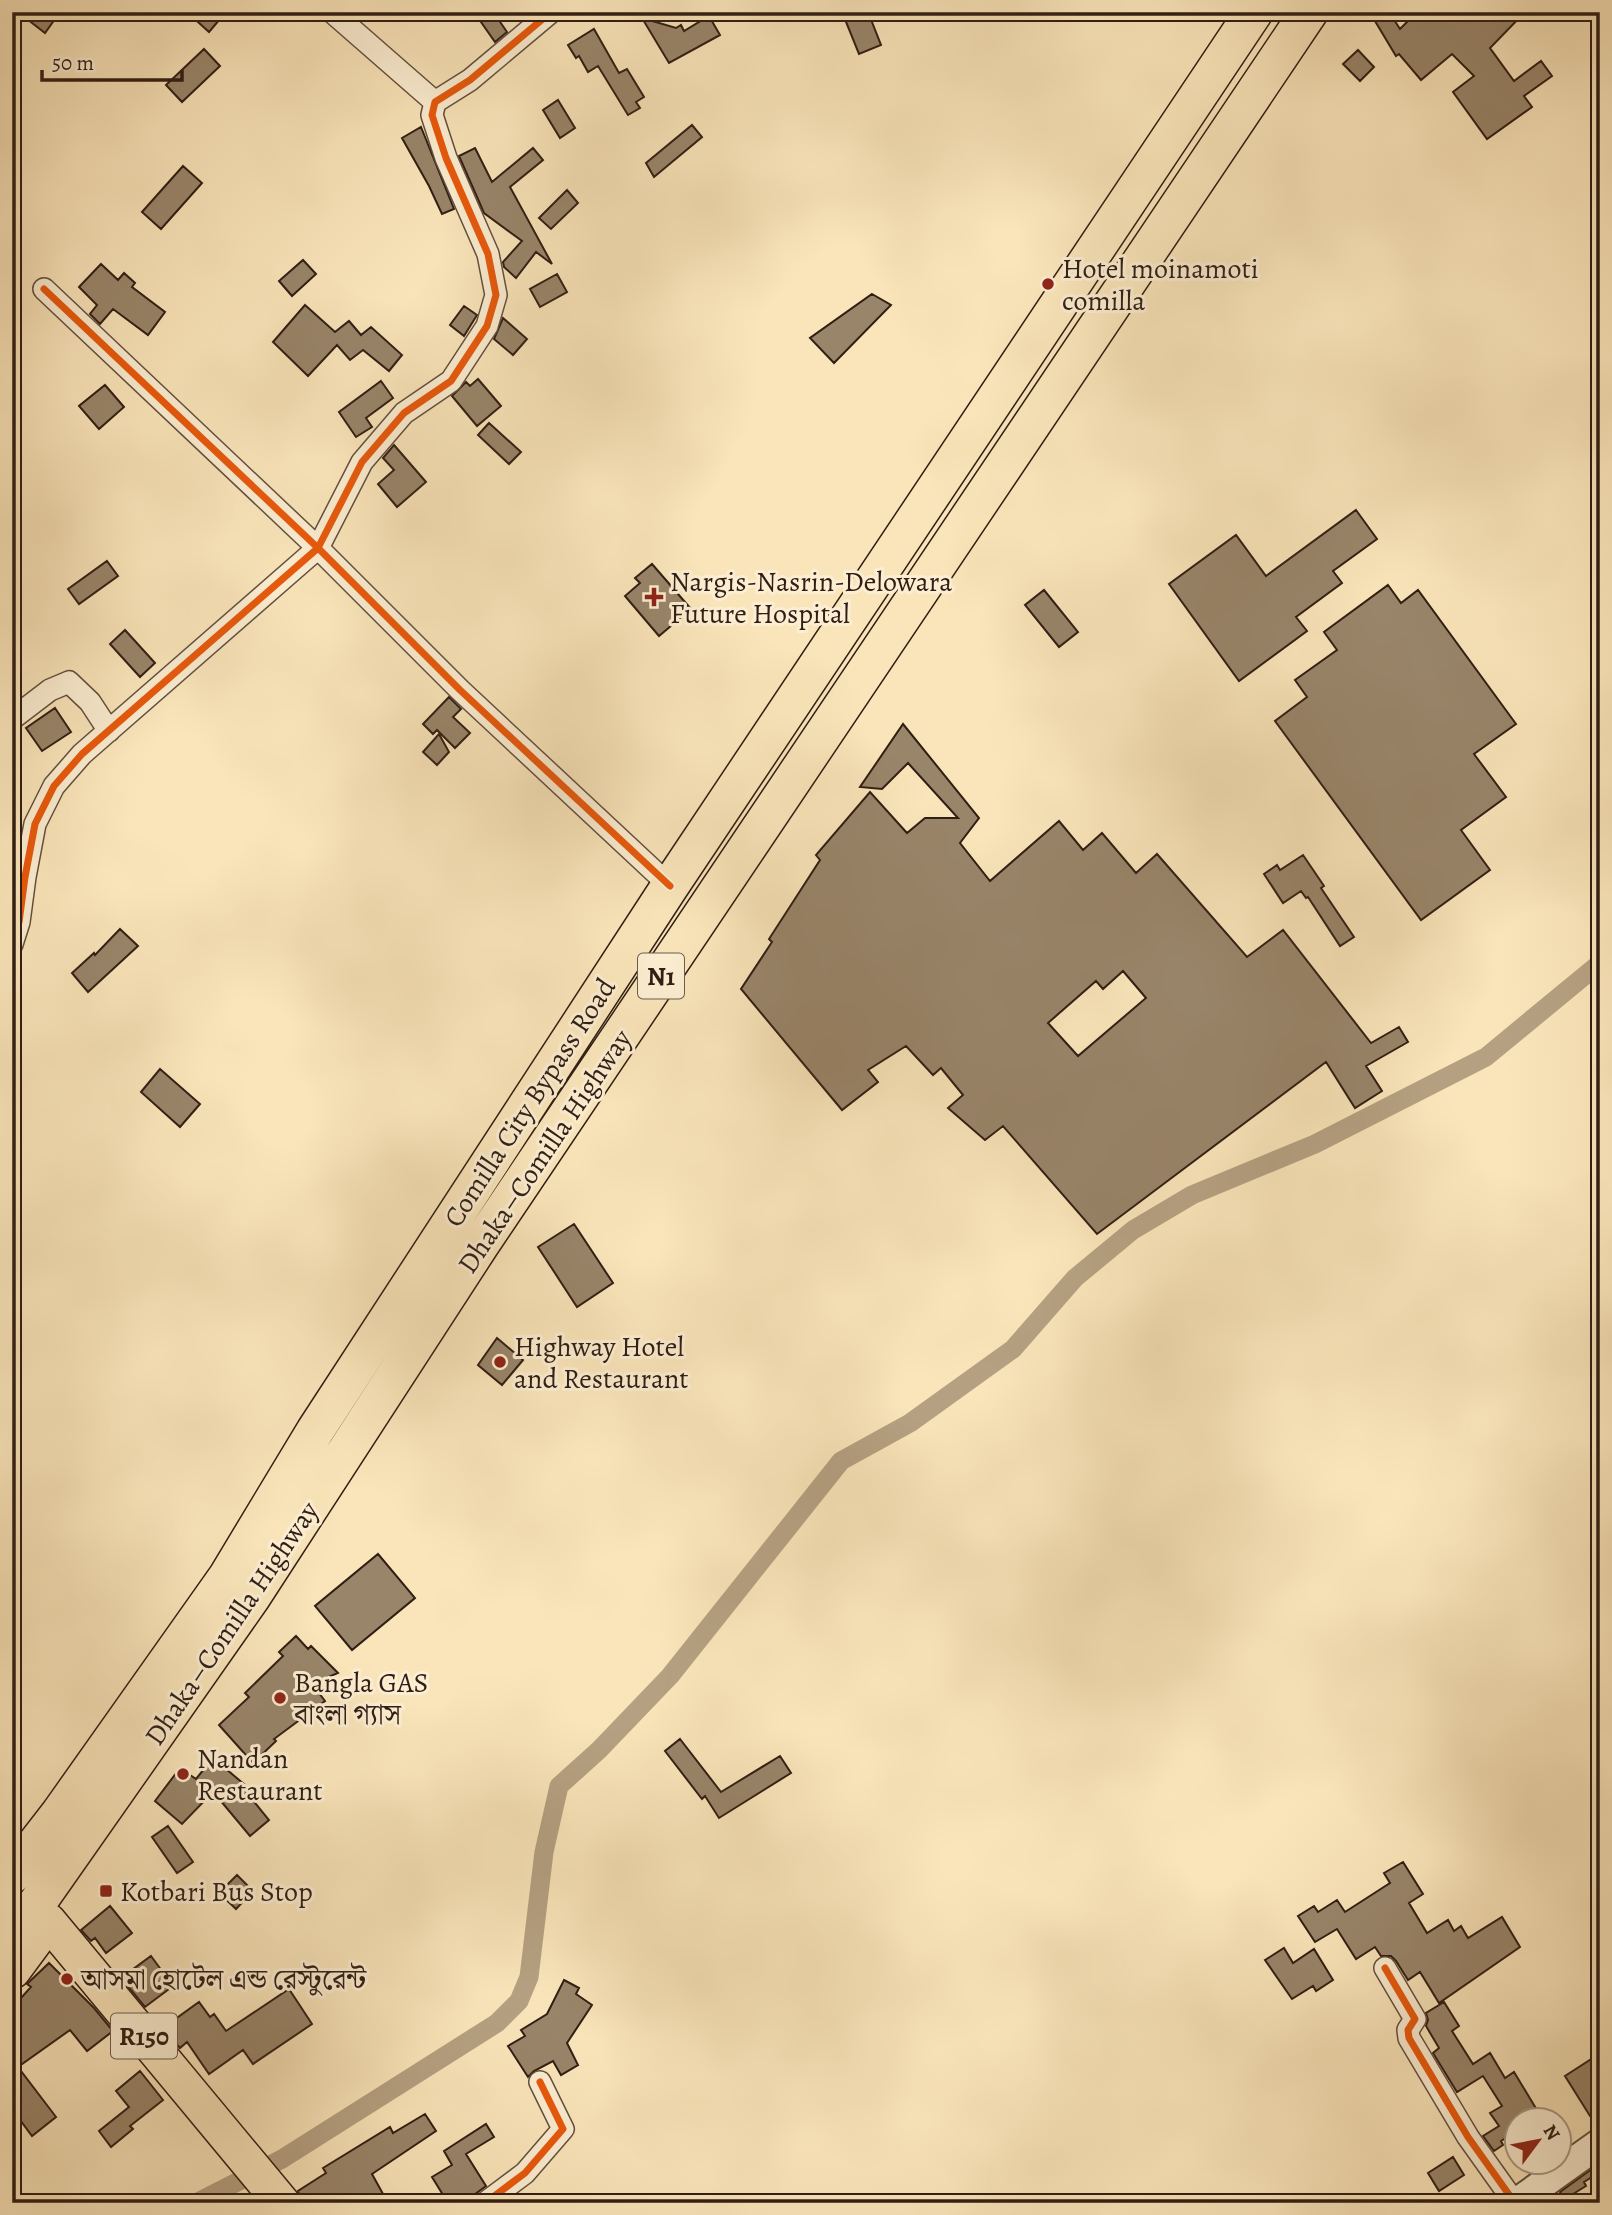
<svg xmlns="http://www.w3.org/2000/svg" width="1612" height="2215" viewBox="0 0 1612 2215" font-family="Alegreya,'Noto Serif Bengali',serif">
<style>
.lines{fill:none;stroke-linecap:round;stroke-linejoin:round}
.canal{stroke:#b5a182;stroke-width:19}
.building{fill:#99856a;stroke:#301e14;stroke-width:2;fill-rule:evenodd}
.minor-casing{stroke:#62503e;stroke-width:24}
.tertiary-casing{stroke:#62503e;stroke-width:32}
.primary-casing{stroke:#301e14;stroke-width:38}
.trunk-casing{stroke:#301e14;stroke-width:40}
.minor{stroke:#fceed2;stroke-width:21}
.tertiary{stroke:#fceed2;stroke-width:28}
.primary{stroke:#fae5ba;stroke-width:35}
.trunk{stroke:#fae5ba;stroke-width:37}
.cycleway-casing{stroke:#fceed2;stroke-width:11}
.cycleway{stroke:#e8590c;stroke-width:7}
.poi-dot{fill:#8f2418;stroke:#fceed2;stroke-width:2.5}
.labels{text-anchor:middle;stroke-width:6;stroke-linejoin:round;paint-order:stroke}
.shield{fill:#fceed2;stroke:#6d5c4d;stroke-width:2}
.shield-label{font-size:26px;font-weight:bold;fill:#301e14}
.poi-label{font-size:28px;fill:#301e14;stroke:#fceed2;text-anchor:start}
.street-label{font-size:28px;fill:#301e14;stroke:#fceed2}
</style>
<rect width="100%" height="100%" fill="#fae5ba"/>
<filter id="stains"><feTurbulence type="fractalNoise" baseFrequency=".00286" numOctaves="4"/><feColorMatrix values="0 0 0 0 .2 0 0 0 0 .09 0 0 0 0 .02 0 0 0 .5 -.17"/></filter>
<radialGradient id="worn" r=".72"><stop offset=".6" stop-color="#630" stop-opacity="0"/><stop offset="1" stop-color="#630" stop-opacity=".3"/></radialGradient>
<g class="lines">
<path class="canal" d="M196,2203l86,-44 215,-136 22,-22 10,-24 15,-125 15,-66 40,-36 71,-74 171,-215 69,-38 103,-74 62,-71 58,-48 59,-35 123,-51 171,-87 114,-94"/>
</g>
<path class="building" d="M18,12h42l-15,21z
M187,12h39l-17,20z
M842,12h26l13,33 -22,9z
M1389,12l11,17 17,-17h108l-35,36 24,33 27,-20 11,15 -28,20 8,11 -45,32 -34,-47 21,-16 -22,-22 -31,26 -22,-26 -3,2 -21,-35z
M494,13l13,19 -12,10 -14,-20z
M709,16l11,19 -51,28 -27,-45 34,10 5,-3 3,6z
M594,29l25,44 8,-4 17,28 -8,5 4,6 -12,7 -30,-49 -10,6 -9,-16 -3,2 -8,-13z
M204,49l16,17 -38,36 -16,-17z
M1358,50l16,17 -14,14 -17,-17z
M558,100l17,28 -15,10 -17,-28z
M692,125l10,12 -48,40 -8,-14z
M421,127l33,82 -12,5 -13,-28 -27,-48z
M475,148l17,34 41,-34 10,12 -33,27 42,77 -16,-12 -20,26 -12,-11 -1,-5 19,-21 -38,-28 -25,-57z
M183,166l19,17 -41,46 -19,-17z
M567,190l11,13 -27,26 -12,-11z
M303,260l13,14 -24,22 -13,-15z
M101,264l17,16 6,-7 11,10 -3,4 33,25 -17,23 -35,-26 -13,15 -10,-10 7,-9 -18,-18z
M557,274l10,18 -27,15 -10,-18z
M872,294l19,11 -57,58 -24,-25z
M305,305l30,27 14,-11 12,14 10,-8 31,28 -13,16 -26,-21 -13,10 -13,-15 -29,31 -35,-34z
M464,306l13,9 -13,21 -14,-11z
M503,318l24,21 -14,16 -19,-16z
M478,379l23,27 -24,20 -25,-30 14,-14 4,4z
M381,381l12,17 -27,20 6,9 -16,10 -17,-25z
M105,385l19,22 -25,22 -20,-23z
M489,423l32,29 -12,12 -31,-29z
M394,445l32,37 -29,25 -19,-23 16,-14 -11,-12z
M1356,510l21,29 -44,32 9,12 -46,34 11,14 -68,50 -70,-97 67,-49 30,41z
M107,561l11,15 -39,28 -11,-15z
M652,564l39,45 -32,27 -34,-40 15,-13 -5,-5z
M1388,585l13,18 17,-13 98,134 -42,30 32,43 -45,33 29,40 -69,50 -146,-199 32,-24 -12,-17 42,-30 -13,-18z
M1044,590l34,42 -19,15 -34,-42z
M125,630l30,33 -15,14 -30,-33z
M449,697l12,12 -8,8 17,16 -15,15 -18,-18 -4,4 -10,-10z
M55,708l16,24 -29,19 -16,-23z
M903,724l76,94 -19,25 30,38 69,-60 24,29 19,-17 34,40 21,-19 90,103 36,-27 88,113 28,-16 9,15 -42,24 16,25 -27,17 -29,-46 -229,172 -94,-108 -18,14 -37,-32 15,-13 -22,-27 -8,7 -27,-29 -38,24 10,12 -36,28 -101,-121 31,-47 -3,-3 51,-79 -4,-5 54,-63 37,41 18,-15h33l-50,-55 -26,26 -22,-2zM1123,971l23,27 -68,58 -30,-33 48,-42 7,8z
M439,734l10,18 -12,13 -14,-13z
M1303,855l21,31 -3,2 33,49 -14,9 -32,-49 -2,1 -5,-7 -18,12 -19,-29 13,-9 3,5z
M120,929l18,17 -50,46 -16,-19 22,-20 1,2z
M160,1069l40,35 -20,23 -39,-35z
M574,1224l39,59 -36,24 -39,-60z
M497,1338l26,22 -21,25 -24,-20z
M378,1554l37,44 -63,52 -37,-44z
M296,1636l12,13 3,-3 27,27 -26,11 13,17 -51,38 2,2 -23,22 -34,-38 30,-28 -4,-4 38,-37 -4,-4z
M680,1739l41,53 59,-36 11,17 -72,45 -14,-22 -3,3 -37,-48z
M213,1758l38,32 -4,3 22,27 -19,16 -35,-42 -2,3 -3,-2 -28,29 -27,-23 25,-33 16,11z
M168,1826l25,36 -16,11 -25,-36z
M1403,1862l20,32 -14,9 18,30 21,-13 6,11 7,-5 7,12 34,-21 18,30 -81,56 -19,-31 -12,8 -12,-19 -5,-5h-10l-6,-9 -19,12 -19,-30 -22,13 -17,-26 16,-10 4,6 19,-12 8,12 45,-29 -6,-10z
M237,1875l16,16 -17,18 -17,-16z
M110,1906l22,27 -26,20 -11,-15 -4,3 -10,-11z
M1284,1948l9,15 21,-14 19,31 -17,11 -3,-5 -21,13 -27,-39z
M151,1956l22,30 -28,21 -24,-29z
M49,1963l45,45 19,23 -26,20 -17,-21 -52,37 38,50 -24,19 -20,-27v-101l19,-21 -4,-3z
M564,1980l15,8 -3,6 16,11 -25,38 11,22 -17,10 -8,-14 -19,10 -6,6 -20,-31 17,-10 -4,-6 26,-16z
M289,1989l23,35 -59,40 -10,-14 -34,24 -22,-32 -7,6 -17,-20 36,-26 11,15 4,-3 12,17z
M1444,2002l15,24 -7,5 21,33 17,-11 15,25 9,-6 29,48h-26v11l-16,10 2,4 -9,6 -11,-15 16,-10 -9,-13 12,-7 -19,-30 -26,16 -24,-39 6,-5 -13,-22 2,-6 -2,-7z
M1593,2058l7,11v41l-10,6 -25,-40z
M140,2071l23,29 -33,26 3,3 -22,18 -12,-16 30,-24 -13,-16z
M425,2114l11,17 -64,43 16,29h-86l-4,-12 28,-18 -3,-5 67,-41 3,6z
M486,2124l8,13 -28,17 20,32 -23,17h-15l-16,-26 20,-12 -8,-14z
M1453,2157l11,18 -25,16 -11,-18z
M1596,2166l4,6 -16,10 2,4 -21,13 -5,-7z"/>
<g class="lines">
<g class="minor-casing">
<path id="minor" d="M332,12l103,90
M44,289l274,259 44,-86 42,-49 47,-32 36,-55 9,-31 -8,-41 -42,-96 -14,-43 3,-13 35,-22 81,-68
M12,719l38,-29 19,-8 21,20 19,29
M12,944l7,-22 6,-45 10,-53 19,-38 28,-32 236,-206 142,142 210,196
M1385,1968l30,51 -7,11 1,8 59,99 47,66
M485,2203l40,-30 38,-44 -23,-47"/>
</g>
<g class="tertiary-casing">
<path id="tertiary" d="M1516,2203l84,-60"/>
</g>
<g class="primary-casing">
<path id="primary" d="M48,1921l234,282"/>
</g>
<g class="trunk-casing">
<path id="trunk" d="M12,1875l48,-62 167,-236 88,-146 355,-545 584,-874
M12,1939l239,-341 229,-353 829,-1233
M12,1970l34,-46"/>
</g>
<use href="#minor" class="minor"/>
<use href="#tertiary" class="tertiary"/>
<use href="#primary" class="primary"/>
<use href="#trunk" class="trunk"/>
<g class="cycleway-casing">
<path id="cycleway" d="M44,289l274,259 44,-86 42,-49 47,-32 36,-55 9,-31 -8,-41 -42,-96 -14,-43 3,-13 35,-22 81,-68
M12,944l7,-22 6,-45 10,-53 19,-38 28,-32 236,-206 142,142 210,196
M1385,1968l30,51 -7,11 1,8 59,99 47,66
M485,2203l40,-30 38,-44 -23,-47"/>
</g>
<use href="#cycleway" class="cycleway"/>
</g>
<g class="poi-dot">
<circle cx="1048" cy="284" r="7"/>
<path d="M650.5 586.5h7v7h7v7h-7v7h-7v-7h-7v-7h7z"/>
<circle cx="500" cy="1362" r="7"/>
<circle cx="280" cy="1698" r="7"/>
<circle cx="183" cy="1774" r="7"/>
<rect x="99" y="1884" width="14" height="14" rx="3.5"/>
<circle cx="67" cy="1979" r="7"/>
</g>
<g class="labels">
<g class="shield">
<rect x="638" y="953.5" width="46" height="45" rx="5"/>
<rect x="111" y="2013.5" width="66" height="45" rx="5"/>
</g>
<g class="shield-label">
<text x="661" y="985">N1</text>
<text x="144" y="2045">R150</text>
</g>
<g class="poi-label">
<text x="1062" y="278">Hotel moinamoti<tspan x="1062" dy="32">comilla</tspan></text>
<text x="670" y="591">Nargis-Nasrin-Delowara<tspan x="670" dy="32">Future Hospital</tspan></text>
<text x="514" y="1356">Highway Hotel<tspan x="514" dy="32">and Restaurant</tspan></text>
<text x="294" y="1692">Bangla GAS<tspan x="294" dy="32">বাংলা গ্যাস</tspan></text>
<text x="197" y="1768">Nandan<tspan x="197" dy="32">Restaurant</tspan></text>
<text x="120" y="1901">Kotbari Bus Stop</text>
<text x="81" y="1989">আসমা হোটেল এন্ড রেস্টুরেন্ট</text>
</g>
<g class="street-label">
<text transform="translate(529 1102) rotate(-57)" y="10">Comilla City Bypass Road</text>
<text transform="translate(544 1151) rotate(-56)" y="10">Dhaka–Comilla Highway</text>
<text transform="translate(231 1623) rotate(-56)" y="10">Dhaka–Comilla Highway</text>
</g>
</g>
<rect width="1612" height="2215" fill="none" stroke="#fae5ba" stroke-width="42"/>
<rect x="14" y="14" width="1584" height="2187" fill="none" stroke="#301e14" stroke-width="3.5"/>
<rect x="21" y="21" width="1570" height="2173" fill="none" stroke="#301e14" stroke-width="2"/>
<g transform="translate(1538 2141) rotate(58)"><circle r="33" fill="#fceed2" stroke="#aa9b86" stroke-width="2"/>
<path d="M0-5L12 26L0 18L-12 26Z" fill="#8f2418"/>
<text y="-10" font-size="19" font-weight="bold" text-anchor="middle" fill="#301e14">N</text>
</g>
<path d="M42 70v10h140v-10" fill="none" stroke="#301e14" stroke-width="3.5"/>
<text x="52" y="70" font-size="21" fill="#301e14" stroke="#fceed2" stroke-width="5" paint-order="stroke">50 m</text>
<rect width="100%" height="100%" filter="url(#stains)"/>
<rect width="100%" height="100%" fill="url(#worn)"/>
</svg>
